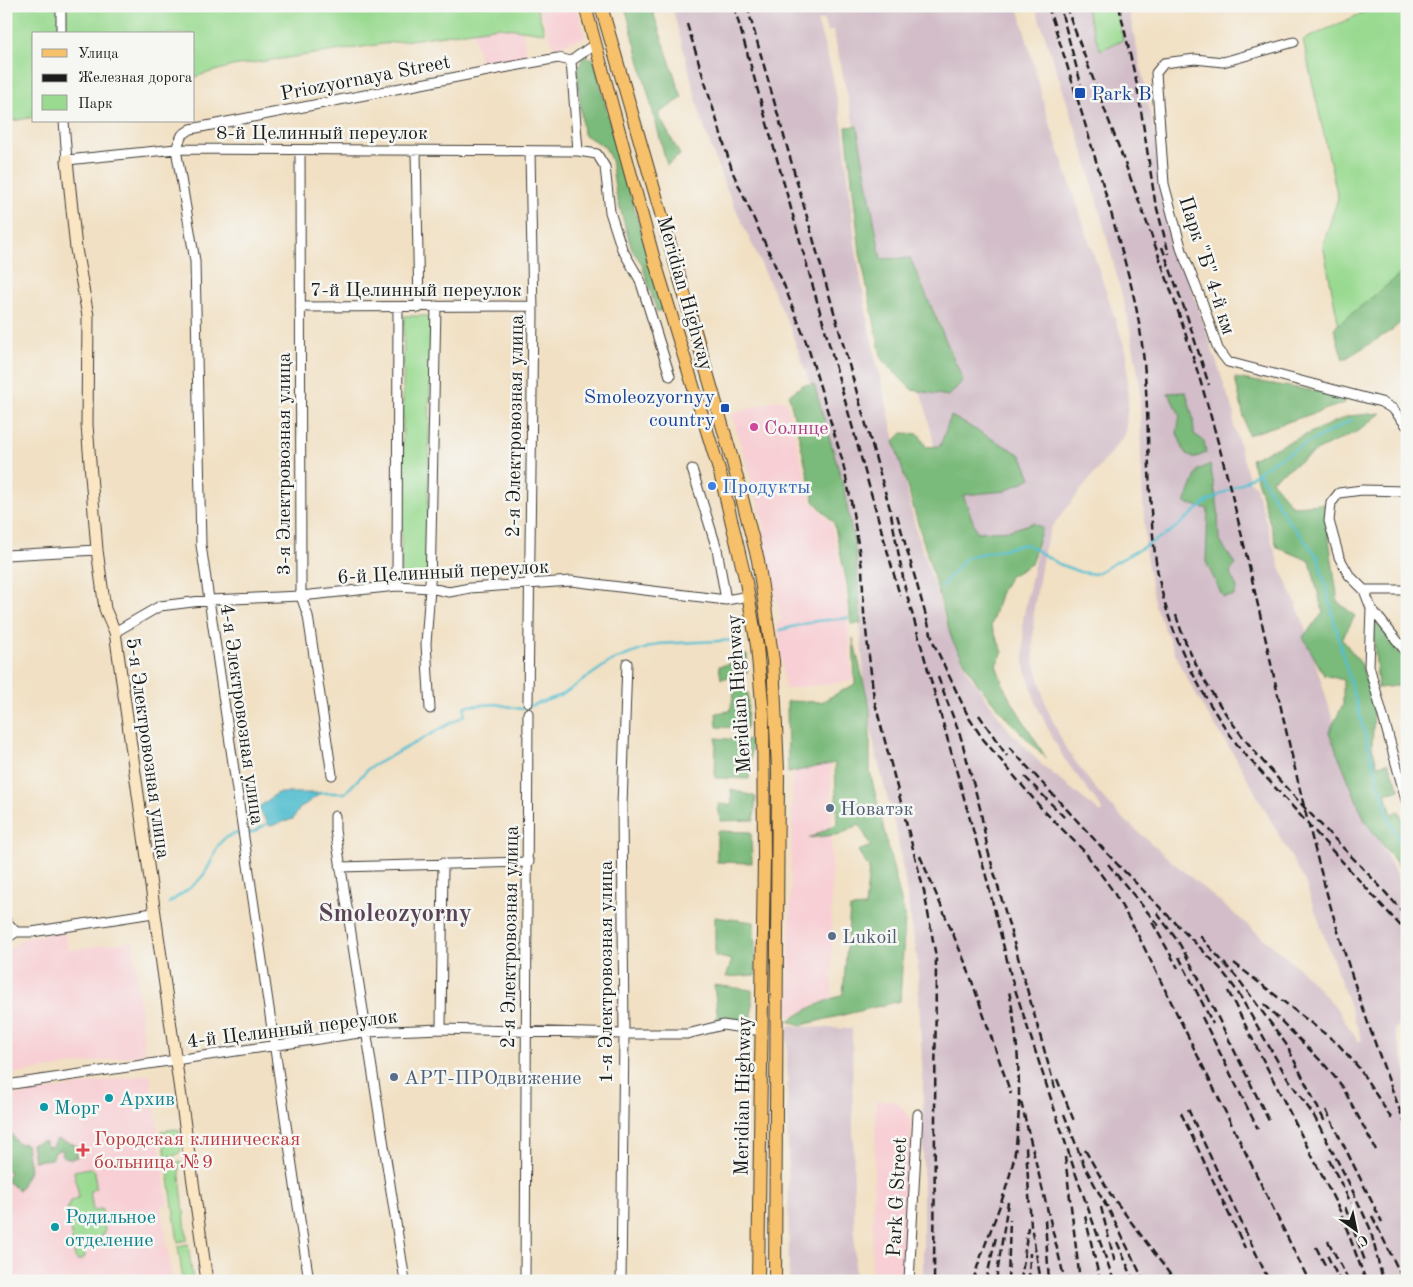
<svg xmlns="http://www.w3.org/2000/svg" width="1413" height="1287" viewBox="0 0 1413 1287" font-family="'Old Standard TT',serif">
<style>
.built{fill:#f7cfd4}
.industrial{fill:#d2bdc8;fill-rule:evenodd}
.green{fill:#99da90;stroke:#5a7b56}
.forest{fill:#7aba7a;stroke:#4b6b4b}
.water{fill:#54bfd0;stroke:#386e76}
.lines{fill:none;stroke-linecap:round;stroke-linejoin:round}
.stream{stroke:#54bfd0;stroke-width:2.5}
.street-casing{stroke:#3c3935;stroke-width:11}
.secondary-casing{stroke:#3c3935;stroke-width:13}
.primary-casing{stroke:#3c3935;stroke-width:14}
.street{stroke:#fff;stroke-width:9}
.secondary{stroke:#fbe6c4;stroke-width:11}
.primary{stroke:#f6c16b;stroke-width:12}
.rail{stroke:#1c1c1c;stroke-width:2.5;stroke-dasharray:8 4;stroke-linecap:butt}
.transit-dot{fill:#1a4fb4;stroke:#f6f6f2;stroke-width:2}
.hotel-dot{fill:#d1479c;stroke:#f6f6f2;stroke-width:2}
.shop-dot{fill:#3f7fe0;stroke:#f6f6f2;stroke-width:2}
.service-dot{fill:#5c6f8a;stroke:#f6f6f2;stroke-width:2}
.culture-dot{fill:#0f9aa8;stroke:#f6f6f2;stroke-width:2}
.health-dot{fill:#e0444e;stroke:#f6f6f2;stroke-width:2}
.labels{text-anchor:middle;stroke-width:5;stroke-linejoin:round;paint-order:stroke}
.street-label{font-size:20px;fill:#1c1c1c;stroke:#f6f6f2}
.transit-label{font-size:20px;fill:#164399;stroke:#f6f6f2;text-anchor:start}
.hotel-label{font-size:20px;fill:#b23c85;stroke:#f6f6f2;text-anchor:start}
.shop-label{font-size:20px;fill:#366cbe;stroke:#f6f6f2;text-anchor:start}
.service-label{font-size:20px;fill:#4e5e75;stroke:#f6f6f2;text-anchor:start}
.culture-label{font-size:20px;fill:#0d838f;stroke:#f6f6f2;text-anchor:start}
.health-label{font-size:20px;fill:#be3a42;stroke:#f6f6f2;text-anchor:start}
.district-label{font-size:25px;font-weight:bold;fill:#5a4356;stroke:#f6f6f2}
</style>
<rect width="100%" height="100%" fill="#f6f6f2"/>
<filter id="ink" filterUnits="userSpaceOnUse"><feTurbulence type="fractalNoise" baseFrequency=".02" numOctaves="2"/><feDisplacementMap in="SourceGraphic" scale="10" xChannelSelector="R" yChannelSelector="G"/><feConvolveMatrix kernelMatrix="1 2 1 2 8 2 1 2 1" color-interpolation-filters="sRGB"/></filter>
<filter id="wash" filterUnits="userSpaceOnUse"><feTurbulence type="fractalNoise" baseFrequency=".0096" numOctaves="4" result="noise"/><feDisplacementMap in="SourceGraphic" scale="20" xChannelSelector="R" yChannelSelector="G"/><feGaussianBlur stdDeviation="1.12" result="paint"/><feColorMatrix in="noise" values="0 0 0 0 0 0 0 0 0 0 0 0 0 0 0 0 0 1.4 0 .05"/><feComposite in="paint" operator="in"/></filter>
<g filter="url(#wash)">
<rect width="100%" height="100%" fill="#f1e0c3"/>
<path class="built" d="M538,6h39l8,31 -31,11z
M499,28l23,2 5,29 -46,8 -8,-36z
M779,399l7,2 26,101 19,20 14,61 7,98 -67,8 -8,-67 4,-2 -19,-89 4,-1 -34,-116z
M831,751l1,247 -44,20 5,-265z
M64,932l4,18 65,-9 12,113 -139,21v-123l19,-14z
M150,1074l18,130 -7,2 11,71h7l1,4h-174v-184z
M876,1100l21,1 15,19 -5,161h-36z"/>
<path class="industrial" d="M672,6h346l28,106 81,242 1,48 -3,33 -74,93 -7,23 -10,57 -1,48 13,50 19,41 28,39 24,27 52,46 131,110 36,38 22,34 4,-1 -58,-160 -68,-122 -32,-49 -24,-44 -25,-59 -9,-50 -5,-95 -1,-76 -12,-67 -42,-159 -51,-153h50l15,44 23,-10 -8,-34h13l50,241 56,167 -1,9 17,59 5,3 24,80 23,53 44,145 19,49 42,84v121l-13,13 13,42v209h-484v-197l-6,-127 -20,-124 -22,-82 -11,-72 -6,-86 -39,-185 -30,-83 -66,-144 -21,-60zM823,19l4,13 6,-2 28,127 18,103 47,150 15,65 27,74 73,-18 -18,88 1,44 13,43 14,29 12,22 40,53 -2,3 -60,-49 -33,-35 -38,-53 -22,-47 -32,-99 -46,-196 -15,-92 -12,-113 -12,-61 -14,-47z
M787,1026l65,3 3,252h-66z"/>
<path class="green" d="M6,6h530l9,27 -46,-6 -267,39 -38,11v-43h-160v83l-28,5z
M1085,6h30l8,34 -23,10z
M1378,6h29v280l-66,51 -18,-92 15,-47 -35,-158z
M404,316h27l-4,262h-26z
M176,1129l3,1 2,21 -4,4 -11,2 -4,-26z
M180,1162l4,3 -5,2 8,73 -9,2 -11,-78z
M89,1168l6,3 1,17 -6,3 3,19 9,-1 3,23 -5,6 -16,2 1,17 -7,4 -3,-3 -8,-48 3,-8 9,-5 -5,-26z
M188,1244l5,37h-10l-5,-35z"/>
<path class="forest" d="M625,6h26l31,92 -24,16 22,41 -13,10z
M584,56l10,3 22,88 48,162 -7,3 -15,-48 -10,-14 -16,-56 -5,-34 -6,-13 -22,-13 -6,-64z
M857,126l24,133 29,-1 53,122 -14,16 -37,-6 -30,-30 -22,-107 -14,-126z
M1407,269v48l-15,13 -49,30 -9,-32z
M1235,378l111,18 -1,7 -97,32z
M814,384l29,101 13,69 5,70h-10l-4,-40 -13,-61 -20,-22 -25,-106 14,-10z
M1186,392l7,26 1,16 10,7 2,12 -12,5 -9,-5 -8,-20 3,-18 -12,-22z
M1381,413l-21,17 -42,20 -47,30 21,26 32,-2 14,98 17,14 -13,23 20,26 12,47 -2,34 5,19 11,-2 12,26 -15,4 7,21 7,-3 8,19v47l-42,-56 -36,-89 14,-27v-25l-19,-5 -21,-38 20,-24 -13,-52 -33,-14 -26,-88 97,-43z
M951,416l70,39 10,23 -26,13 -42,4 14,37 34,-2 22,-7 9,5 -11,36 -22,13 -9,17 -9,32 12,26 -7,13 10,27 40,66 -36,-36 -33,-39 -25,-43 -58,-199 8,-8 17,1 7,13 14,-1z
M1210,464l8,45 1,31 16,24 -5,9 7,15 -3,8 -11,1 -17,-35 2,-53 -23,-6 13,-33z
M1372,615l35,48v22l-29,3z
M853,638l17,71v63l35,145 -5,84 -98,24 -14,-4 22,-13 33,-14 7,-86 15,-1 4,-39 -11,-17 13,-5 -12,-22 -17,10 -33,4 28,-14 -2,-61 -47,10 -1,-72 34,1 34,-18z
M732,652l15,3v18l-26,6 -2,-13 11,-2z
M735,687l13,6 -1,35 -30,-1 -1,-14 14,-2z
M716,738l36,3 -3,38 -34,-1z
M731,789l25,8 -2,23 -34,1 -2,-17 14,1z
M717,831l34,1 1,31 -35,-1z
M715,917l39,5 2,53 -30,2 6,-17 -17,-4z
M714,985l38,5v32l-34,-3z
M6,1133h5l6,10 9,1 4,26 -11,20 -13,-9 4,-10 -4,-1z
M57,1139l19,6 1,12 -6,2 -9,-3 1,-4 -2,-3 -6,3 -3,7 -18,2 -3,-17 13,-3 4,6 5,-1z"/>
<path class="water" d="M277,793h44l-21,15 -7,11 -23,7 -12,-18z"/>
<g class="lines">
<path class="stream" d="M1258,472l30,48 30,37 25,99 47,166 17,32
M940,588l27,-31 59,-13 33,20 21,8 15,2 75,-42 38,-31 38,-20 29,-21 77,-40
M780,630l36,-9 32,-3
M319,793h26l24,-25 95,-52 1,-10 31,-2 25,5 41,-14 49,-34 47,-17 80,-4
M246,833l7,-1 17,-10
M169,903c10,-8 23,-15 31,-24 18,-18 11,-44 41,-46"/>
</g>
</g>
<g filter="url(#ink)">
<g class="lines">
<g class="street-casing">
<path id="street" d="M61,34v-28
M1294,42l-71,20 -28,-3 -31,4 -8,10 8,111 18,67 21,53 15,45 10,13 153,40 12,7 14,17
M64,121l3,39 109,-11 402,2 19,3 8,13 5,45 12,37 18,31 30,96
M300,150l1,446 7,20 24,159
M416,150l3,158
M578,151l-7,-90 24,-17
M300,307l233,-1
M692,469l25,80 9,51
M1407,491l-45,-1 -23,3 -8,10 -2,18 10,36 10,18 15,15 7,18 36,45
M6,555l91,-5
M397,586l1,-279
M1364,590h43
M1371,608l-2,58 38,137
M115,632l45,-26 49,-6 92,-4 96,-10 33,2 19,4 21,-4 101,-7 155,19 23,-4
M528,702l5,-389 -3,-162
M430,709l-4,-65 4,-56 6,-282
M335,816v14l70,451
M340,867l189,-5
M6,921l10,11
M6,939l10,-7h16l121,-19
M441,1029l2,-166
M6,1085l360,-53 75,-3 183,5h63l36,-9 39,6
M309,1281l-108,-736 -6,-284 -19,-112 6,-14 9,-6 317,-62 50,-9 13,3
M525,1281l3,-568
M621,1281l3,-247 -2,-228 5,-143
M909,1281l9,-167"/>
</g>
<g class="secondary-casing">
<path id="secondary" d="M67,160l9,89 12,67 -1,109 10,125 8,59 10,23 92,649"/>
</g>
<g class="primary-casing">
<path id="primary" d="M585,6l68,250 67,217 26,109 11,64 6,68 1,143 -6,424
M601,6l131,453 26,101 15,101 5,109 -3,511"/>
</g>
<use href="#street" class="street"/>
<use href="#secondary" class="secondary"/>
<use href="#primary" class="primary"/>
<path class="rail" d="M734,6l166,590
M747,6l143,503 15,79 81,288 26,104 63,192 39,109
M1048,6c23,70 44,140 64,210 8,30 18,61 24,91 16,78 9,159 18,238 7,77 42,145 88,206l165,182
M1066,6c52,142 110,283 150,429 41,148 67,300 108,448 23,84 52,165 83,246
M1119,6l18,79 18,116 14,53
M1062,14l19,70
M687,24l46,149 51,112 24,62 34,112 9,42 11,67 2,45 10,86 50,192 12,66 -2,324
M1162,247l24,66 23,72
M897,515l37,129 35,74 14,21 59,70 43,43 28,39 24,42 172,348
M1176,615c35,118 153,210 231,302
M938,677l23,61 19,70 8,43 67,237
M979,715l28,41
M1009,747l109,118 102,103 17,23 48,83 29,42 34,65 22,47 13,53
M1025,777l40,41
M920,856l47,111 44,127
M1108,864l51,62
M1157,913l22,30 18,32 73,148
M1152,922l26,46
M1200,936l39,44 47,64 39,78
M1179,957l34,67
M1234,963l104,81 21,24 34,53
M1228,991l112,220 26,70
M1264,1004l60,60 18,22 34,64
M1202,1017l56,112
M1057,1079l17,42
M1021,1102l44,179
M1188,1109l81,172
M1326,1110l56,112
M1181,1113l64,135
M1064,1114l20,51 22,41
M1026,1147l5,79 10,55
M1085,1150l26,45 64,86
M1065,1157l15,124
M1329,1160l22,43
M1104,1200l40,81
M1101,1207l14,56
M1345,1207l20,54
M1085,1216l15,65
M1372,1216l32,65
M1045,1220l4,61
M1328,1241l21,40
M1117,1242l17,39
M1316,1247l10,20
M1327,1255l13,26
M973,1281c12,-42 32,-80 41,-123 9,-51 5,-116 -5,-167
M986,1281l10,-44
M996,1281l12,-79
M1008,1281l2,-61
M1021,1281l7,-54
M1029,1281l1,-28"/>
</g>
</g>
<g class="transit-dot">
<rect x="1074" y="87" width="12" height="12" rx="2.5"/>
<rect x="720" y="403" width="10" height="10" rx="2.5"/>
</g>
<circle class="hotel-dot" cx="754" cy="427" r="5"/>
<circle class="shop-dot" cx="712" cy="486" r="5"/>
<g class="service-dot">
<circle cx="830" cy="808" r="5"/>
<circle cx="832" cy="936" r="5"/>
<circle cx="394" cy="1077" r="5"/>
</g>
<g class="culture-dot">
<circle cx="109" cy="1098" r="5"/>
<circle cx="44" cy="1107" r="5"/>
<circle cx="55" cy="1227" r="5"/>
</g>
<path class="health-dot" d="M80.5 1142.5h5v5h5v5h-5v5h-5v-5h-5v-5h5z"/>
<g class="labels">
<g class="street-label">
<text transform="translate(365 77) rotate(-11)" y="7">Priozyornaya Street</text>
<text x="322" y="139">8-й Целинный переулок</text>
<text transform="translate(1208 265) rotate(72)" y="7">Парк "Б" 4-й км</text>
<text x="416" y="296">7-й Целинный переулок</text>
<text transform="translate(686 293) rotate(74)" y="7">Meridian Highway</text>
<text transform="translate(514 426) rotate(-89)" y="7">2-я Электровозная улица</text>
<text transform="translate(283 464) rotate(-90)" y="7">3-я Электровозная улица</text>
<text transform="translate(443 571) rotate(-3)" y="7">6-й Целинный переулок</text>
<text transform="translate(738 694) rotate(-94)" y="7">Meridian Highway</text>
<text transform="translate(243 714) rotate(82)" y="7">4-я Электровозная улица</text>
<text transform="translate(149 748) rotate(82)" y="7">5-я Электровозная улица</text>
<text transform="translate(509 937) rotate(-89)" y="7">2-я Электровозная улица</text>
<text transform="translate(605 972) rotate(-90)" y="7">1-я Электровозная улица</text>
<text transform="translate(292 1028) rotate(-7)" y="7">4-й Целинный переулок</text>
<text transform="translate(742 1096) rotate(-89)" y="7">Meridian Highway</text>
<text transform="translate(896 1197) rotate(-87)" y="7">Park G Street</text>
</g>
<g class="transit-label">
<text x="1091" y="100">Park B</text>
<text x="715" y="403" text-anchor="end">Smoleozyornyy<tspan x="715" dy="23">country</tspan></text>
</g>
<g class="hotel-label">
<text x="764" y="434">Солнце</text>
</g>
<g class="shop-label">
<text x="722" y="493">Продукты</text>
</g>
<g class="service-label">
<text x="840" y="815">Новатэк</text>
<text x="842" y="943">Lukoil</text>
<text x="404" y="1084">АРТ-ПРОдвижение</text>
</g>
<g class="culture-label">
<text x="119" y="1105">Архив</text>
<text x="54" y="1114">Морг</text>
<text x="65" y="1223">Родильное<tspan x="65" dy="23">отделение</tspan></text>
</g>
<g class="health-label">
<text x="94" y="1145">Городская клиническая<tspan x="94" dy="23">больница №9</tspan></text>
</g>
<g class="district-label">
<text x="395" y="921">Smoleozyorny</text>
</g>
</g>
<rect width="1413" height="1287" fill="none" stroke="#f6f6f2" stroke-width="25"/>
<rect x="32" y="32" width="162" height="90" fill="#f6f6f2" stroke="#9f9f9c"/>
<rect x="42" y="49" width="25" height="8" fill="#f6c16b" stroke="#9f9f9c"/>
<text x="78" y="58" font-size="15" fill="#1c1c1c">Улица</text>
<rect x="42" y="74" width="25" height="8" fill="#1c1c1c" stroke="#9f9f9c"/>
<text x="78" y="82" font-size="15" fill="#1c1c1c">Железная дорога</text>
<rect x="42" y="95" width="25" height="15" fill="#99da90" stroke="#9f9f9c"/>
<text x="78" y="108" font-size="15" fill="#1c1c1c">Парк</text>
<g transform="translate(1356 1230) rotate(147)" stroke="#f6f6f2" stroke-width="4" paint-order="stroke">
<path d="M0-4L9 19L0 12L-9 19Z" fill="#1c1c1c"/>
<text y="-8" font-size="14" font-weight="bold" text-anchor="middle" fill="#1c1c1c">С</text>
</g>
</svg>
